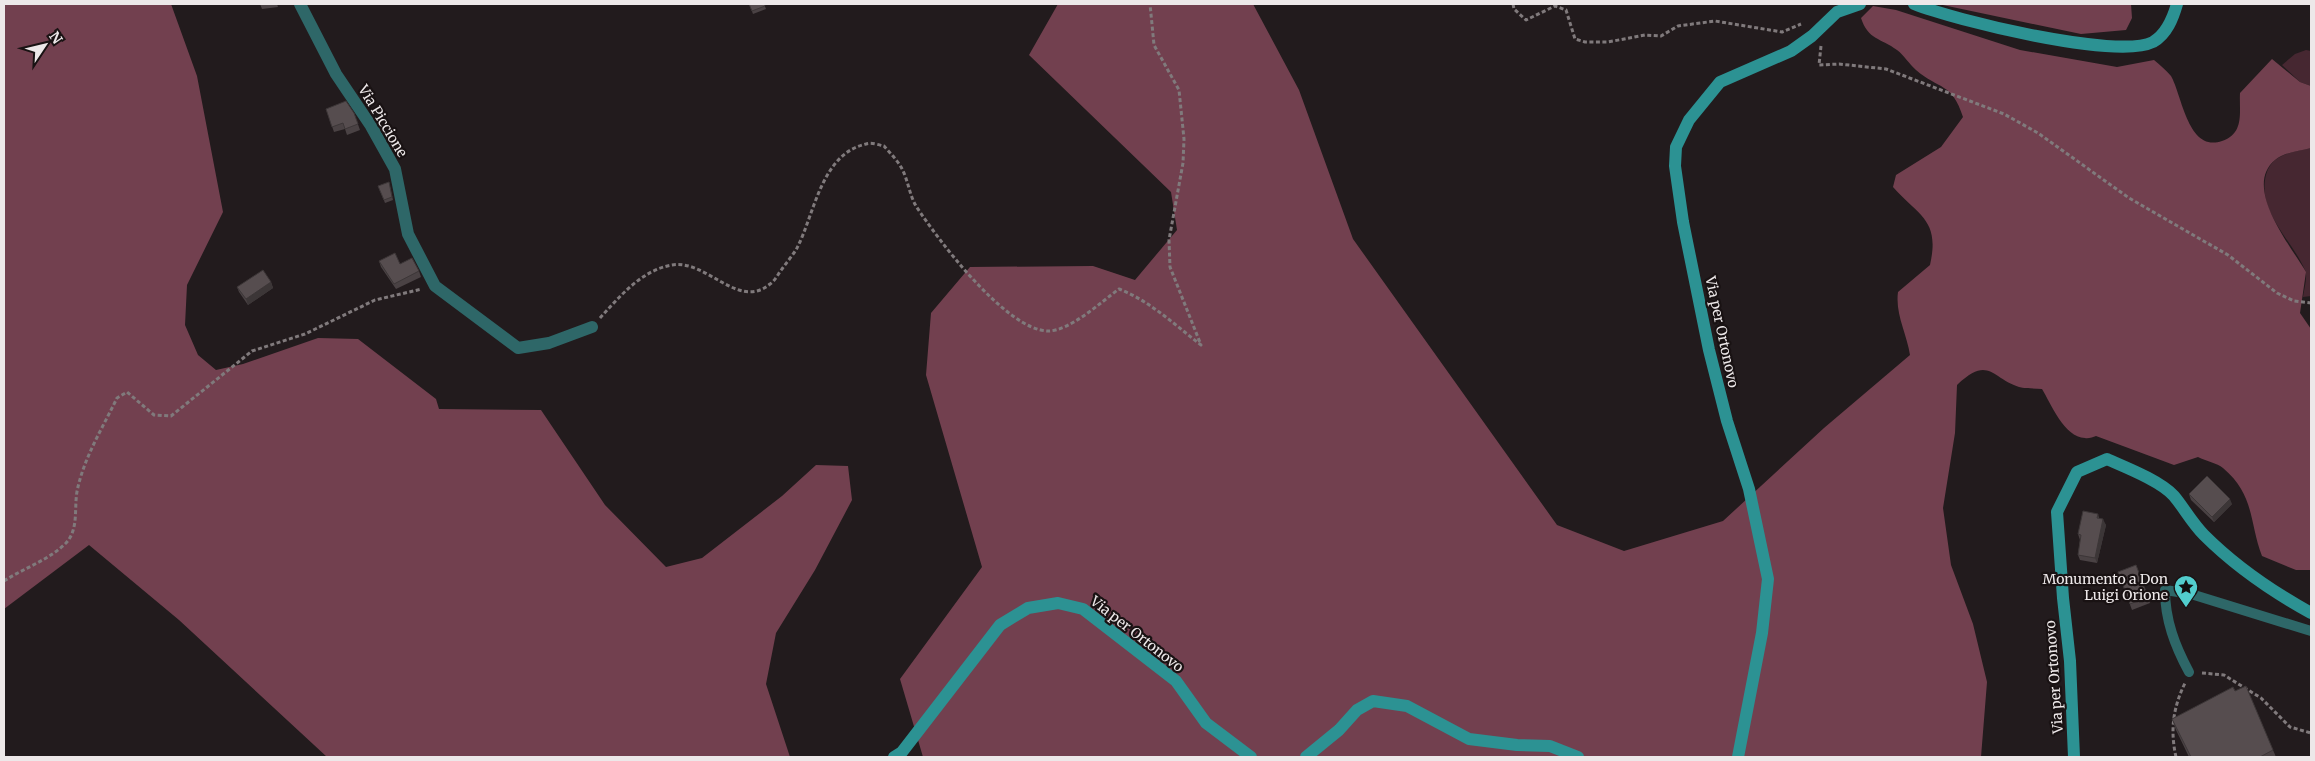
<svg xmlns="http://www.w3.org/2000/svg" width="2315" height="761" viewBox="0 0 2315 761" font-family="Merriweather,serif">
<style>
.green{fill:#462731}
.forest{fill:#72404f}
.lines{fill:none;stroke-linecap:round;stroke-linejoin:round}
.path{stroke:#807a7c;stroke-width:3;stroke-dasharray:4 2.5;stroke-linecap:butt}
.lane{stroke:#2e6768;stroke-width:10}
.street{stroke:#2e6768;stroke-width:12}
.secondary{stroke:#2c9293;stroke-width:12}
.wall{fill:#4a4244}
.shaded-wall{fill:#3c3637}
.building{fill:#564d4f;stroke:#3c3637}
.labels{text-anchor:middle;stroke-width:4.5;stroke-linejoin:round;paint-order:stroke}
.street-label{font-size:14px;fill:#ede8e9;stroke:#191213}
.poi-label{font-size:14px;fill:#ede8e9;stroke:#191213;text-anchor:end}
</style>
<rect width="100%" height="100%" fill="#221b1d"/>
<path class="green" d="M2306,50l5,1v35l-11,-4 -18,-17 13,-11z
M2311,148v148l-8,1c1,-8 5,-20 2,-27 -13,-30 -45,-55 -40,-90 4,-26 24,-27 46,-32z"/>
<path class="forest" d="M4,4h167l26,72 26,136 -36,73 -2,40 13,30 18,15 27,-6 75,-26 40,1 78,60 3,10 102,1 64,95 61,62 36,-9 80,-62 34,-31 32,1 4,34 -37,70 -39,63 -10,51 24,73h-463l-148,-137 -90,-75 -85,64z
M1058,4h195l46,86 54,149 204,286 67,26 99,-30 101,-93 86,-73c-3,-21 -15,-41 -12,-63l32,-27c10,-45 -10,-48 -37,-78l3,-12 45,-28 22,-30c-11,-35 -24,-27 -47,-47 -7,-6 -12,-15 -19,-20 -16,-12 -29,-10 -36,-32l12,-12 23,4 124,40 97,17 37,-7c6,5 12,10 17,16 11,19 17,77 51,65 23,-8 17,-29 18,-48l32,-34 28,23 11,4v62c-12,3 -26,4 -36,12 -33,27 16,86 31,112l-6,41 11,16v241h-15l-34,-14c-13,-34 -7,-61 -39,-88 -6,-5 -17,-7 -25,-11l-24,8 -78,-29c-3,1 -8,3 -11,2 -21,-1 -34,-34 -43,-49 -7,-1 -16,0 -23,-2 -28,-9 -30,-32 -62,-2l-2,48 -12,75 8,57 22,59 14,58 -6,75h-1058l-23,-78 82,-112 -56,-192 5,-62 39,-46 123,-1 42,14 42,-50 -6,-38 -142,-137z
M1938,4h193l1,14 -6,12 -45,4z"/>
<g class="lines">
<path class="path" d="M1513,4l1,5 12,11 29,-14 11,4 9,29 10,3h23l37,-7 16,1 17,-10 37,-5 67,11 19,-8
M1821,46l-2,19 20,-1 47,5 118,45 34,19 91,65 99,57 49,38 17,8 17,2
M600,318c20,-22 42,-48 72,-53 35,-6 66,46 98,19 5,-3 8,-10 12,-15 5,-7 11,-14 15,-21 18,-35 24,-94 69,-104 5,-2 13,1 18,2 6,7 13,14 17,21 7,12 8,27 15,39 22,34 90,124 132,125 22,0 53,-29 71,-42 31,12 56,36 82,56l-31,-78 -1,-27 14,-77 1,-24 -5,-49 -25,-45 -4,-41
M4,581c20,-13 45,-21 62,-38 14,-15 7,-38 12,-56 7,-31 25,-60 39,-89l10,-6 27,23 17,1 81,-65 53,-17 70,-34 47,-11
M2202,673l22,2 37,23 29,29 21,6
M2176,757c-6,-27 -3,-49 9,-74"/>
<path class="lane" d="M2189,672c-14,-26 -24,-52 -24,-82l26,4 120,37"/>
<path class="street" d="M300,4l36,70 35,52 24,43 13,65 27,52 83,62 31,-5 43,-16"/>
<path class="secondary" d="M1914,4c40,16 203,56 239,38 14,-8 20,-24 24,-38
M894,757l8,-5 98,-127 28,-17 30,-5 25,6 93,72 30,42 45,34
M1306,757l33,-27 18,-20 16,-9 34,5 62,33 48,6 33,1 28,11
M1738,757l24,-124 6,-54 -19,-90 -22,-68 -18,-71 -26,-128 -8,-56 1,-19 13,-27 31,-38 71,-31 21,-15 25,-24 23,-8
M2074,757l-4,-96 -7,-63 -6,-86 20,-40 30,-13c18,8 54,22 67,37 10,12 18,27 30,39 31,31 69,57 107,78"/>
</g>
<path class="wall" d="M260,4h17l1,3 -16,2z
M749,4h15l2,5 -13,5z
M326,109l28,4 6,17 -13,5 -2,-6 -11,3z
M389,182l4,18 -8,3 -7,-17z
M379,261l21,3 19,7 2,6 -25,12 -15,-22z
M271,282l2,6 -25,17 -9,-13 -2,-5z
M2189,494l43,10 -18,18 -23,-22z
M2098,514l1,4 7,7 -9,38 -17,-3 -2,-5 2,-15 -2,-6z
M2136,565l14,38 -18,7 -14,-38z
M2235,691l38,59 3,7h-87l-13,-27 -4,-11z"/>
<path class="shaded-wall" d="M271,282l2,6 -25,17 -2,-6z
M2230,499l2,5 -18,18 -2,-5z
M2103,519l3,6 -9,38 -2,-5z"/>
<path class="building" d="M749,4h15l1,2 -13,5z
M346,101l8,12 4,11 -13,5 -2,-6 -11,4 -6,-18z
M389,182l3,15 -8,3 -6,-14z
M395,253l5,11 12,-6 7,13 -25,13 -15,-23z
M263,270l8,12 -25,17 -9,-12z
M2207,476l23,23 -18,18 -23,-23z
M2083,511l15,3 -1,4 6,1 -8,39 -17,-3 3,-20 -3,-1z
M2136,565l12,32 -18,7 -12,-32z
M2246,686l27,64 -13,7h-69l-19,-38 61,-32 2,4z"/>
<defs>
<g id="sight-pin" transform="scale(1.25)"><path d="M0 17L-7.5 6A9.5 9.5 0 1 1 7.5 6Z" fill="#52cdcd" stroke="#191213"/><path d="M0-6L1.8-2.2L6-1.7L2.9 1.2L3.7 5.4L0 3.3L-3.7 5.4L-2.9 1.2L-6-1.7L-1.8-2.2Z" fill="#111"/></g>
</defs>
<g fill-rule="evenodd">
<use href="#sight-pin" x="2186" y="587"/>
</g>
<g class="labels">
<g class="street-label">
<text transform="translate(383 121) rotate(59)" y="5">Via Piccione</text>
<text transform="translate(1722 332) rotate(78)" y="5">Via per Ortonovo</text>
<text transform="translate(1137 634) rotate(38)" y="5">Via per Ortonovo</text>
<text transform="translate(2054 677) rotate(-94)" y="5">Via per Ortonovo</text>
</g>
<g class="poi-label">
<text x="2168" y="584">Monumento a Don<tspan x="2168" dy="16">Luigi Orione</tspan></text>
</g>
</g>
<rect width="2315" height="761" fill="none" stroke="#ede8e9" stroke-width="10"/>
<g transform="translate(45 45) rotate(55)" stroke="#191213" stroke-width="4" paint-order="stroke">
<path d="M0-4L9 19L0 12L-9 19Z" fill="#ede8e9"/>
<text y="-8" font-size="14" font-weight="bold" text-anchor="middle" fill="#ede8e9">N</text>
</g>
</svg>
